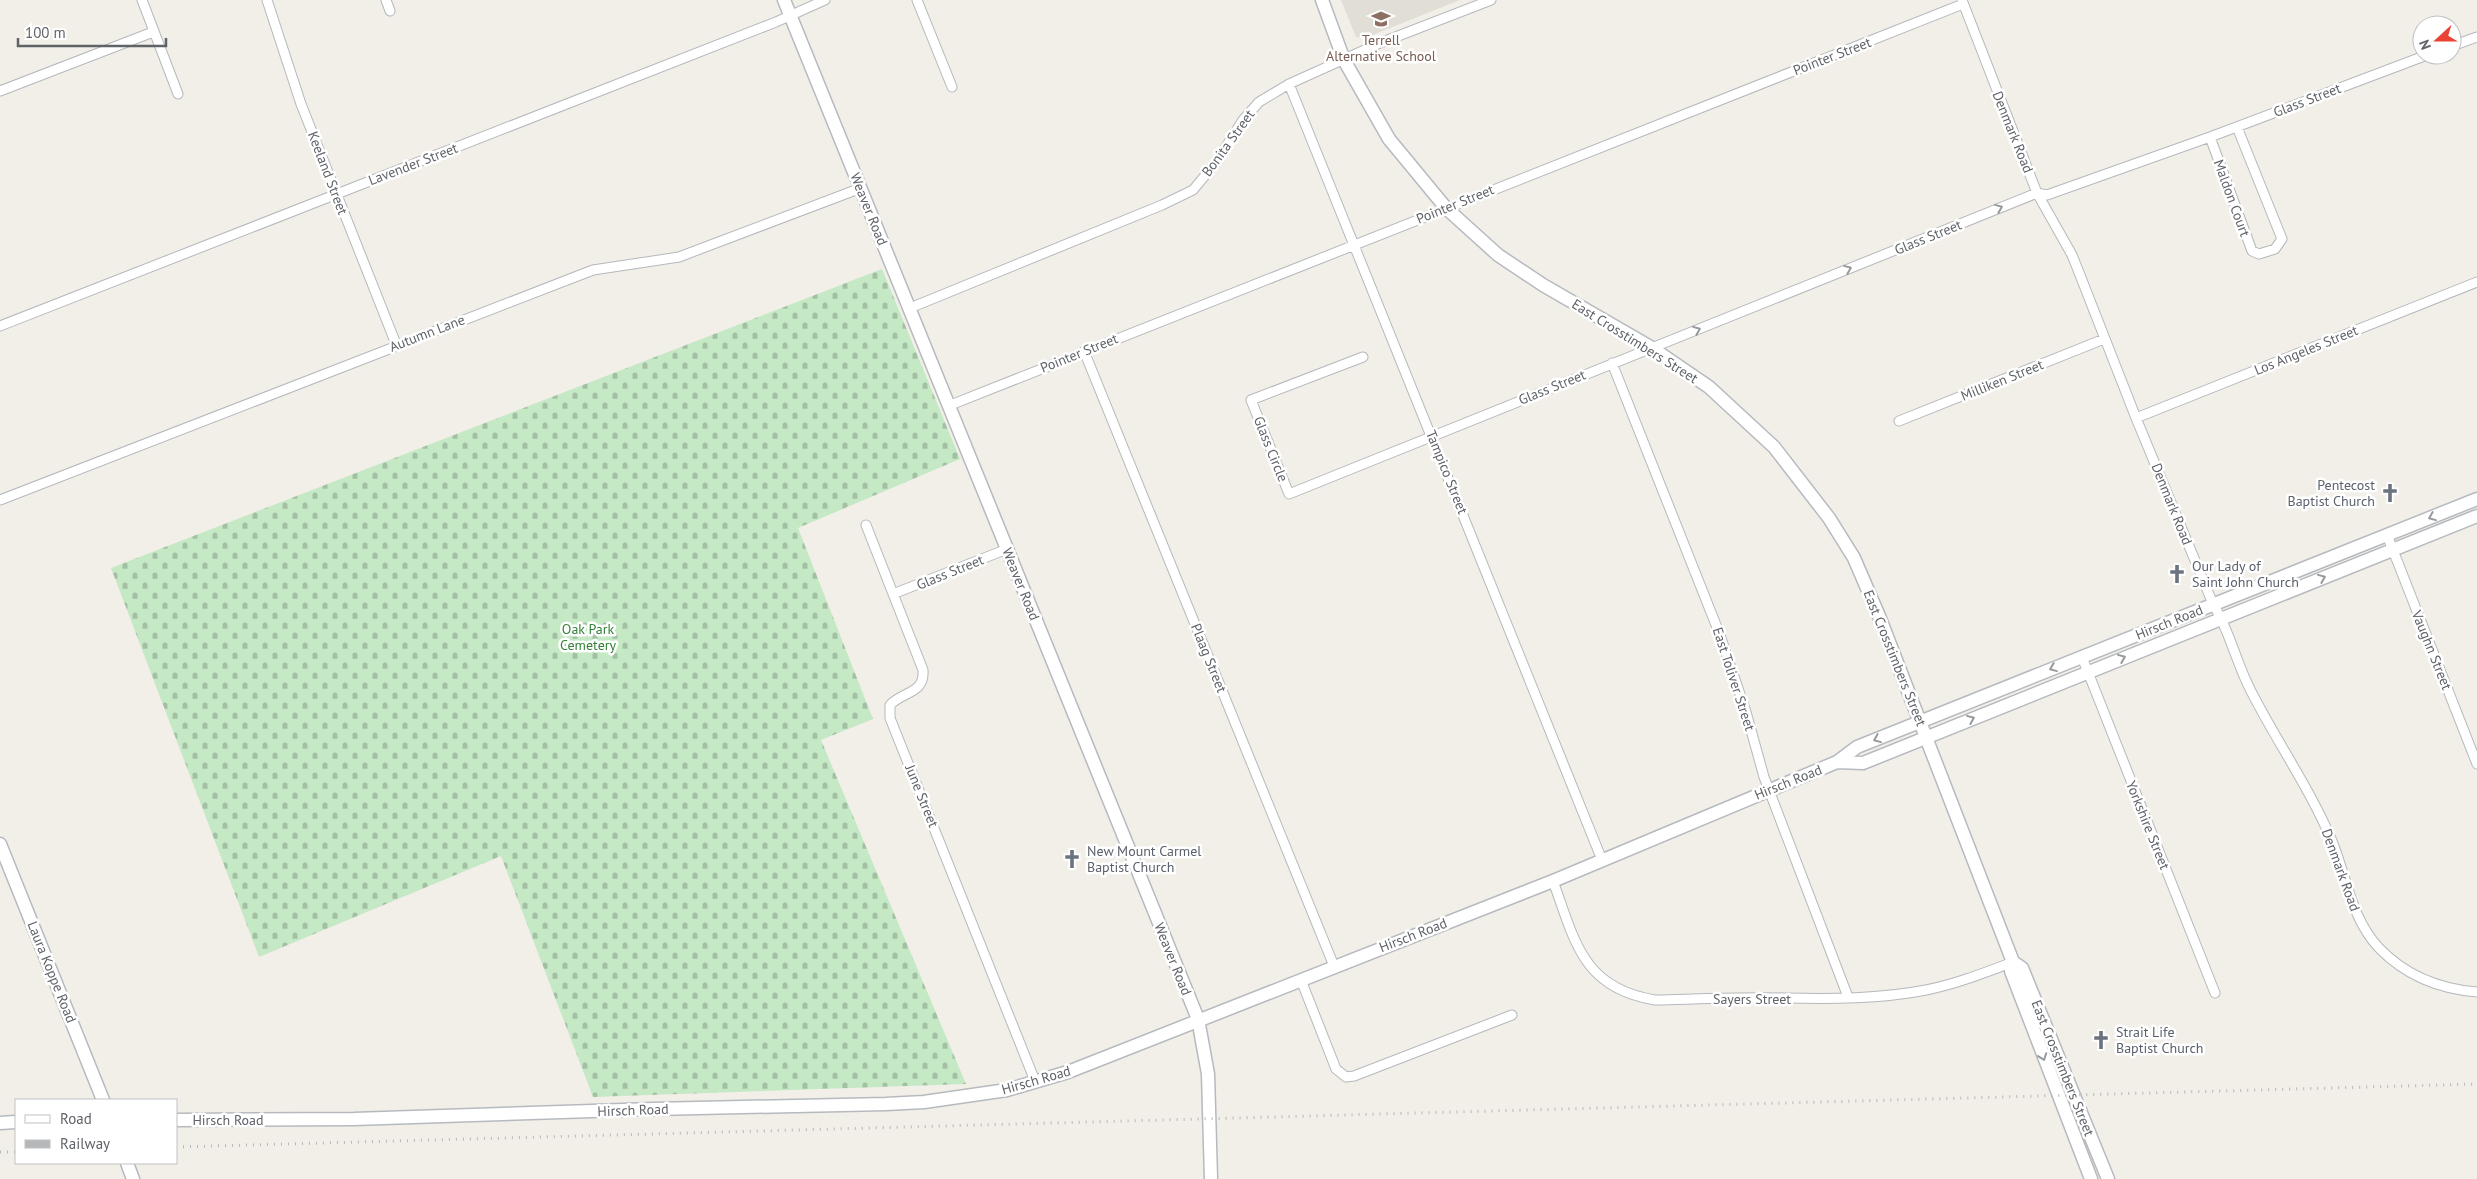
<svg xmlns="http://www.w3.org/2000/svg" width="2477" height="1179" viewBox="0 0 2477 1179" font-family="'PT Sans',sans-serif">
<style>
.education{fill:#e1ded6}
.cemetery{fill:url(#cemetery-stones)}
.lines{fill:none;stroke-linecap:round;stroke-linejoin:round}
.street-casing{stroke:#b5b8bc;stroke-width:11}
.secondary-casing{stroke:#b6babf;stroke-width:15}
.street{stroke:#fff;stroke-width:9}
.secondary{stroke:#fff;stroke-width:12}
.rail{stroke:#b6b7b8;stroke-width:3;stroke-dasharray:1 6;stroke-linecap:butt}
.oneway{stroke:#979a9d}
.labels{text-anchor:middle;stroke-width:5;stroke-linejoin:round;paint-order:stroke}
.education-label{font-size:14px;fill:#785e54;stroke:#fff}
.street-label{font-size:14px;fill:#5f6368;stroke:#fff}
.worship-label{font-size:14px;fill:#5b616d;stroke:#fff;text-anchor:start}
.park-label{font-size:14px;fill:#348238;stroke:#fff}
</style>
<defs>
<pattern id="cemetery-stones" width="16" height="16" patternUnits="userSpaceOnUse" patternTransform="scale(1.25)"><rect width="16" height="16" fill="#c5e8c5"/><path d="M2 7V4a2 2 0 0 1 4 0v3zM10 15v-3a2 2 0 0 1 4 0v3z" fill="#a3c0a4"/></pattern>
</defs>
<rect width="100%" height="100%" fill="#f1efe8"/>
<path class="education" d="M1341,0h119l-95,38 -9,-1z"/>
<path class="cemetery" d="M882,269l78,190 -162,69 75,191 -52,21 145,344 -373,13 -92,-241 -242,101 -148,-389z"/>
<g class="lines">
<g class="street-casing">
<path id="street" d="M142,0l36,94
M267,0l34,104 95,240
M386,0l4,11
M917,0l35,87
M1962,0l75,193 35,62 8,20 56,143 77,186c17,27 23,59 38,87 26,51 59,98 81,150 15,37 19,77 47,107 26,27 61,41 98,44
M2452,46l25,-9
M1289,84l313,776
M0,91l153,-59
M2210,137l42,114 7,3 16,-5 7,-10 -45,-112
M910,308l252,-103 31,-15 24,-29 26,-41 16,-18 30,-18 91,-41 111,-43
M0,326l776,-304 49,-22
M1084,351l250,615
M1363,357l-112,43 38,94 748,-301 10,2 163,-58 217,-82
M1612,363l108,272 26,77 18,65 84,220
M948,406l1015,-402
M2136,418l341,-136
M1899,421l205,-82
M0,500l593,-230 86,-13 182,-69
M866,525l57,145c2,24 -20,21 -33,35v13l145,363
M2387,535l90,229
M893,594l114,-45
M2082,657l133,336
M1553,881c22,60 29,107 102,119 43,-1 87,-3 130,-2 46,1 95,1 141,-8 30,-6 58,-17 87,-28
M1301,980l35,89 10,8 8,-1 158,-61"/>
</g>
<g class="secondary-casing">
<path id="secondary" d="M784,0l414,1019 10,55 3,105
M1322,0l22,60 45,79 57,69 52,47 45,30 109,63 57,39 65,60 55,71 25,40 25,58 134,346 -2,9 80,208
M1837,762l26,1 614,-247
M0,844l103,256
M2013,962l9,6 86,211
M176,1120l178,-1 299,-10 233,-5 38,-2 83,-12 61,-18 485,-191 284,-119 20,-15 620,-248
M0,1123l16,-1
M127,1163l6,16"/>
</g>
<use href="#street" class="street"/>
<use href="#secondary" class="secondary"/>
<path class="rail" d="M176,1147l2301,-63
M0,1152h16"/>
</g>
<defs><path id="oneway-chevron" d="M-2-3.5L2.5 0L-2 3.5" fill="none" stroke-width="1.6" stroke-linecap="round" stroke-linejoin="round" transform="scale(1.25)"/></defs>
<g class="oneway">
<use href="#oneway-chevron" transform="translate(1999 208) rotate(-22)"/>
<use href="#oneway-chevron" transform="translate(1848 269) rotate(-22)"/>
<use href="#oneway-chevron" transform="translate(1697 330) rotate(-22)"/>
<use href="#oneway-chevron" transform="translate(2432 517) rotate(158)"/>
<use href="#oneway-chevron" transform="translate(2322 578) rotate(-22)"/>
<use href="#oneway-chevron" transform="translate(2122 658) rotate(-22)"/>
<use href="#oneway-chevron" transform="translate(2053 668) rotate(158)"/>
<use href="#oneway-chevron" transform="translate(1971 719) rotate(-22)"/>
<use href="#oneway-chevron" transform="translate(1877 739) rotate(158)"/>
<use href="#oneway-chevron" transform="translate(2043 1057) rotate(70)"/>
</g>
<defs>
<g id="school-bare" transform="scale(1.5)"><path d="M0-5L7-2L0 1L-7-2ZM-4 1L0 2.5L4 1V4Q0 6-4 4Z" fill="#8d6e63" stroke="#fff" stroke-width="2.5" paint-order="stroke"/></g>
<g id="church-bare" transform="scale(1.5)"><path d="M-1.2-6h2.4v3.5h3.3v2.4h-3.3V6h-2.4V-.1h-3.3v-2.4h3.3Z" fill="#6b7280" stroke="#fff" stroke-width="2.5" paint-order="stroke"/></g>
</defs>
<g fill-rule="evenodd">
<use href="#school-bare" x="1381" y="19"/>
<use href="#church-bare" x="2390" y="493"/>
<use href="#church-bare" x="2177" y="574"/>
<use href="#church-bare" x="1072" y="859"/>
<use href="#church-bare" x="2101" y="1040"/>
</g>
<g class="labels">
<g class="education-label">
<text x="1381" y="45">Terrell<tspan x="1381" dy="16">Alternative School</tspan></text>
</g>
<g class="street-label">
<text transform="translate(1832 56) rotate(-21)" y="5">Pointer Street</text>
<text transform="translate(2307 100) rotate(-21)" y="5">Glass Street</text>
<text transform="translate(2013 132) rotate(68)" y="5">Denmark Road</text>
<text transform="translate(1228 143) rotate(-54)" y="5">Bonita Street</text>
<text transform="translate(413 164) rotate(-21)" y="5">Lavender Street</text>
<text transform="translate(328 173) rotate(69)" y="5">Keeland Street</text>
<text transform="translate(2232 198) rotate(70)" y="5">Maldon Court</text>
<text transform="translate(1455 204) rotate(-22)" y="5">Pointer Street</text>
<text transform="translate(869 209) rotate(68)" y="5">Weaver Road</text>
<text transform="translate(1928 237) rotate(-22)" y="5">Glass Street</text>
<text transform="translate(427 333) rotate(-21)" y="5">Autumn Lane</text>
<text transform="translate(1635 341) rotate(32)" y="5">East Crosstimbers Street</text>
<text transform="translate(2306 350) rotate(-22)" y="5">Los Angeles Street</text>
<text transform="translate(1079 353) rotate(-22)" y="5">Pointer Street</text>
<text transform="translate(2002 380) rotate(-22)" y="5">Milliken Street</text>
<text transform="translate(1552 387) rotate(-22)" y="5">Glass Street</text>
<text transform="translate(1271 449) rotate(68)" y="5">Glass Circle</text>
<text transform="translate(1447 472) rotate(68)" y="5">Tampico Street</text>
<text transform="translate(2172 504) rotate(68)" y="5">Denmark Road</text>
<text transform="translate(950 572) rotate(-22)" y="5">Glass Street</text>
<text transform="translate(1021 584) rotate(68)" y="5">Weaver Road</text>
<text transform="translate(2169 622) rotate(-22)" y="5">Hirsch Road</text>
<text transform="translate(2432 650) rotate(68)" y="5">Vaughn Street</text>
<text transform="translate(1209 658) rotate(68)" y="5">Plaag Street</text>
<text transform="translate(1895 658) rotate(68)" y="5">East Crosstimbers Street</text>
<text transform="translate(1734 679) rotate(72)" y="5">East Toliver Street</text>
<text transform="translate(1788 782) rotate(-22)" y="5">Hirsch Road</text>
<text transform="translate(922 796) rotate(68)" y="5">June Street</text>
<text transform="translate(2148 825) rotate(68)" y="5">Yorkshire Street</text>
<text transform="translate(2341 870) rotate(70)" y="5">Denmark Road</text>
<text transform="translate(1413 935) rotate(-21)" y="5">Hirsch Road</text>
<text transform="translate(1173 959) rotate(68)" y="5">Weaver Road</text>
<text transform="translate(52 972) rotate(68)" y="5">Laura Koppe Road</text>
<text x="1752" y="1004">Sayers Street</text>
<text transform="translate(2063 1068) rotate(68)" y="5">East Crosstimbers Street</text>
<text transform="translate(1036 1080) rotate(-16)" y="5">Hirsch Road</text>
<text transform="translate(633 1110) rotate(-2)" y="5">Hirsch Road</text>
<text x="228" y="1125">Hirsch Road</text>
</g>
<g class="worship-label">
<text x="2375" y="490" text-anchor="end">Pentecost<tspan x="2375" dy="16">Baptist Church</tspan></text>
<text x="2192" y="571">Our Lady of<tspan x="2192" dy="16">Saint John Church</tspan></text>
<text x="1087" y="856">New Mount Carmel<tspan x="1087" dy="16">Baptist Church</tspan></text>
<text x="2116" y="1037">Strait Life<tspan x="2116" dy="16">Baptist Church</tspan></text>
</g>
<g class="park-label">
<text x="588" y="634">Oak Park<tspan x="588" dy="16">Cemetery</tspan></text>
</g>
</g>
<rect x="15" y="1099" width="162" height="65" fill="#ffffff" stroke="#bfc1c3"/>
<rect x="25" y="1115" width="25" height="8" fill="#ffffff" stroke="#bfc1c3"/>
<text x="60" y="1124" font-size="15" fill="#5f6368">Road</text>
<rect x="25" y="1140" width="25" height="8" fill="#b6b7b8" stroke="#bfc1c3"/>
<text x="60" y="1149" font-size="15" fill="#5f6368">Railway</text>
<g transform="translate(2437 40) rotate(249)"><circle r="24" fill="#ffffff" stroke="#bfc1c3"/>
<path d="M0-4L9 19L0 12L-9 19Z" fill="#ea4335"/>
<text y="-8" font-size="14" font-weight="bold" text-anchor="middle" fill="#5f6368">N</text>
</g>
<path d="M18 38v8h148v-8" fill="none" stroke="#5f6368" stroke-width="2.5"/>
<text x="25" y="38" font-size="15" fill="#5f6368" stroke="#ffffff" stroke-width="4" paint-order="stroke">100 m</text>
</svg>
